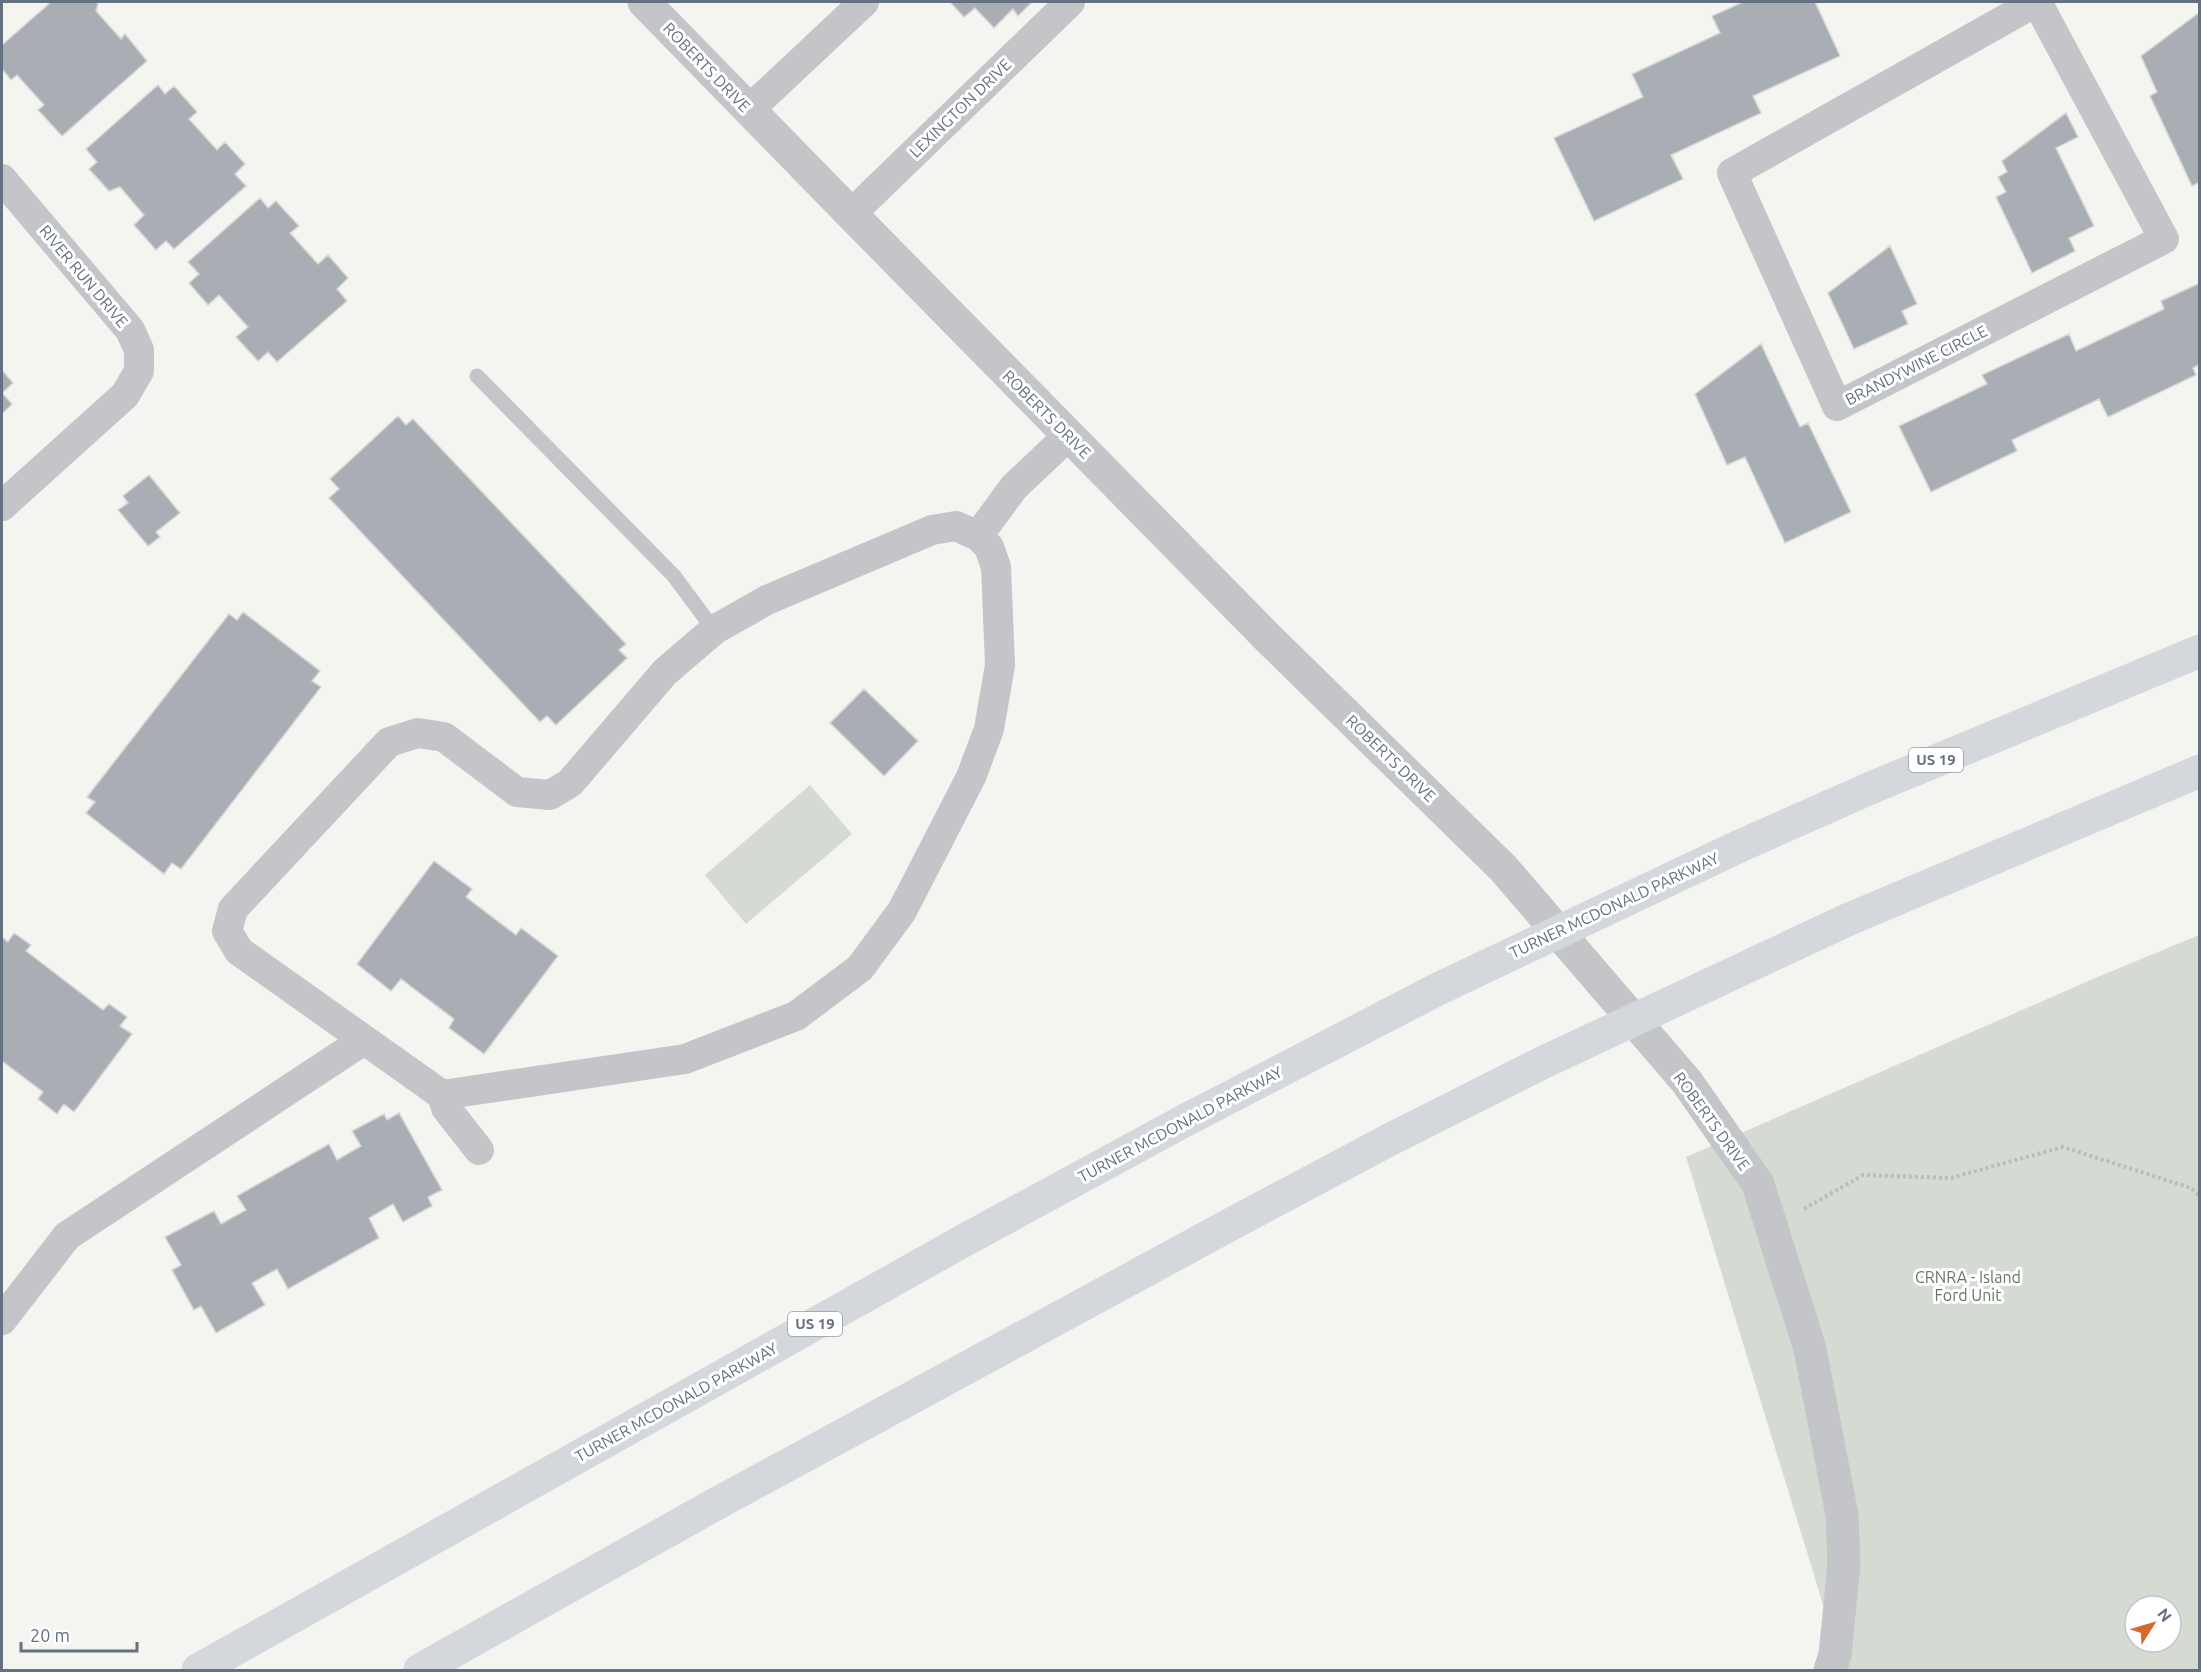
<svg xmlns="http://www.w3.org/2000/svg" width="2201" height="1672" viewBox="0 0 2201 1672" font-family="Ubuntu,sans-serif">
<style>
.green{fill:#d5dbd2;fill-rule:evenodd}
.building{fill:#a9aeb5;stroke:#d6d6d4;stroke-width:1.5}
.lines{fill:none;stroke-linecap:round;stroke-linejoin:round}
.path{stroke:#babcbe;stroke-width:4;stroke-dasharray:3 3;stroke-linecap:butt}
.service{stroke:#c3c5c9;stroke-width:15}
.minor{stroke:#c3c5c9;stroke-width:30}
.tertiary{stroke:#c3c5c9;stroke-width:33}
.motorway{stroke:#d4d8dc;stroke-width:33}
.labels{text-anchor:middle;stroke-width:6;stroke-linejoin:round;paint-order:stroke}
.shield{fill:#fff;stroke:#939ca6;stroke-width:1.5}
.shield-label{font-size:15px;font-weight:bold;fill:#657180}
.street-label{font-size:16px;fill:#657180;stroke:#fff}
.park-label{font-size:16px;fill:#667864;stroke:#fff}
</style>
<rect width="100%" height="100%" fill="#f4f5f1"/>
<path class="green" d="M810,785l42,49 -106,90 -41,-49z
M2199,935v735h-356l-157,-513 407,-178zM2135,1606h36v36h-36z"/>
<path class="building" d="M51,2h45l2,2 -2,7 25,28 4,-5 22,27 -85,75 -24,-26 6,-5 -27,-30 -6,5 -9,-11v-24z
M950,2h82l-14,14 -5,-7 -19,19 -19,-20 -11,9z
M1743,2h72l25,54 -87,40 8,17 -90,42 12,24 -89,42 -40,-83 89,-41 -11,-23 88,-41 -8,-17z
M2200,12v170l-8,4 -42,-90 7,-4 -16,-36z
M158,85l7,9 9,-8 23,26 -8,7 28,31 8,-8 20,22 -10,10 11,12 -72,63 -8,-8 -10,9 -22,-25 10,-10 -24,-28 -11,4 -20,-22 8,-7 -11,-13z
M2066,113l12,24 -22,11 38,78 -25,12 6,13 -43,22 -36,-76 10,-5 -8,-15 9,-5 -5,-11z
M260,198l8,10 8,-7 23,25 -9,7 28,31 10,-9 20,23 -11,11 10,12 -70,61 -9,-10 -10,9 -22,-24 12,-10 -29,-32 -11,10 -19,-22 10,-9 -11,-12z
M1890,246l27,58 -15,7 6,13 -54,25 -26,-56z
M2200,283v81l-7,4 3,7 -88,42 -9,-18 -87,41 5,11 -86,41 -32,-66 88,-42 -5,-9 87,-41 7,17 88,-42 -3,-8z
M1761,344l39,83 8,-4 43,89 -66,31 -40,-86 -18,8 -32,-71z
M2,370l11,13 -11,10 10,11 -10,10z
M398,416l8,9 7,-6 213,225 -7,6 8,8 -71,67 -9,-9 -7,6 -211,-224 10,-9 -9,-10z
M149,475l31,38 -24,19 4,5 -12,9 -30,-36 10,-7 -5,-7z
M243,612l77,59 -8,10 9,6 -140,182 -9,-6 -8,11 -78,-61 9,-11 -8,-5 142,-183 8,6z
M864,689l54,52 -34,35 -54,-53z
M434,861l38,28 -6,8 50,38 5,-7 37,28 -74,98 -35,-26 5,-9 -53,-40 -10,12 -34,-27z
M14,933l17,12 -5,6 77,59 6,-6 18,13 -7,9 12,8 -58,78 -10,-8 -7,10 -19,-15 5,-7 -41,-31v-124l6,5z
M399,1113l43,77 -14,7 4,9 -29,16 -10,-18 -24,14 10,20 -91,51 -11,-20 -25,14 13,22 -49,28 -15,-27 -7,4 -22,-40 9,-5 -16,-28 49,-26 7,13 25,-14 -9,-14 92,-52 8,16 24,-14 -9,-15 32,-17 3,6z"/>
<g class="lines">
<path class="path" d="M1804,1209l59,-34 88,3 112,-31 128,41 9,8"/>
<path class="service" d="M477,376l197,200 40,54"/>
<path class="minor" d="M2036,2l-304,171 105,233 327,-167 -127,-237
M749,110l115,-108
M2,179l128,151 9,20v21l-14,24 -123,111
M851,214l219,-212
M978,536l36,-49 54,-51
M442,1095l243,-36 111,-43 64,-48 42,-57 69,-134 18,-48 11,-64 -4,-98 -7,-20 -11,-11 -22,-10 -24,4 -165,70 -53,30 -49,42 -95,111 -20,12 -33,-3 -73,-55 -26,-4 -29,9 -156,167 -6,22 12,20 203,144 4,13 33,42
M2,1320l65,-84 297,-196"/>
<path class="tertiary" d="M644,2l207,212 417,424 235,230 184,214 71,102 52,165 32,166 2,49 -9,91 -5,15"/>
<path class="motorway" d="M198,1670l765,-429 219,-119 256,-133 304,-144 131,-58 327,-136
M420,1670l294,-165 521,-283 154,-82 155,-78 303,-142 353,-149"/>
</g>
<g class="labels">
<g class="shield">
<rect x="1909" y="748" width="54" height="24" rx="4.5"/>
<rect x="788" y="1312" width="54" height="24" rx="4.5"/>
</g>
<g class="shield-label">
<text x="1936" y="765">US 19</text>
<text x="815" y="1329">US 19</text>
</g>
<g class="street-label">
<text transform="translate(707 67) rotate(46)" y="6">ROBERTS DRIVE</text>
<text transform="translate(960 108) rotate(-44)" y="6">LEXINGTON DRIVE</text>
<text transform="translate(84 276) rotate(50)" y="6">RIVER RUN DRIVE</text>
<text transform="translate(1916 365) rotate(-27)" y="6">BRANDYWINE CIRCLE</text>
<text transform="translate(1047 414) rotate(45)" y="6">ROBERTS DRIVE</text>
<text transform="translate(1391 758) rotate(44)" y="6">ROBERTS DRIVE</text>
<text transform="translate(1614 905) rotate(-25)" y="6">TURNER MCDONALD PARKWAY</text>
<text transform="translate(1712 1121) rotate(54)" y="6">ROBERTS DRIVE</text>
<text transform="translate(1180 1124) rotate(-28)" y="6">TURNER MCDONALD PARKWAY</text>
<text transform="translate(676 1402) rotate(-29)" y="6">TURNER MCDONALD PARKWAY</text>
</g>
<g class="park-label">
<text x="1968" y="1283">CRNRA - Island<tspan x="1968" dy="18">Ford Unit</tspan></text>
</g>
</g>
<rect width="2201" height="1672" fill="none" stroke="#657180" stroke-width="6"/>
<g transform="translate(2153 1624) rotate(53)"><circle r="28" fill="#ffffff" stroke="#c1c6cc" stroke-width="1.5"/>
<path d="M0-4.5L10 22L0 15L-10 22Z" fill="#d8682e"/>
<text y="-9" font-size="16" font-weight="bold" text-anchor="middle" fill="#657180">N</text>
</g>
<path d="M21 1642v9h116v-9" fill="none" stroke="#657180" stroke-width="3"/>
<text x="30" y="1642" font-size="18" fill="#657180" stroke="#ffffff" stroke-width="4.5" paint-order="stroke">20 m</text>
</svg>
